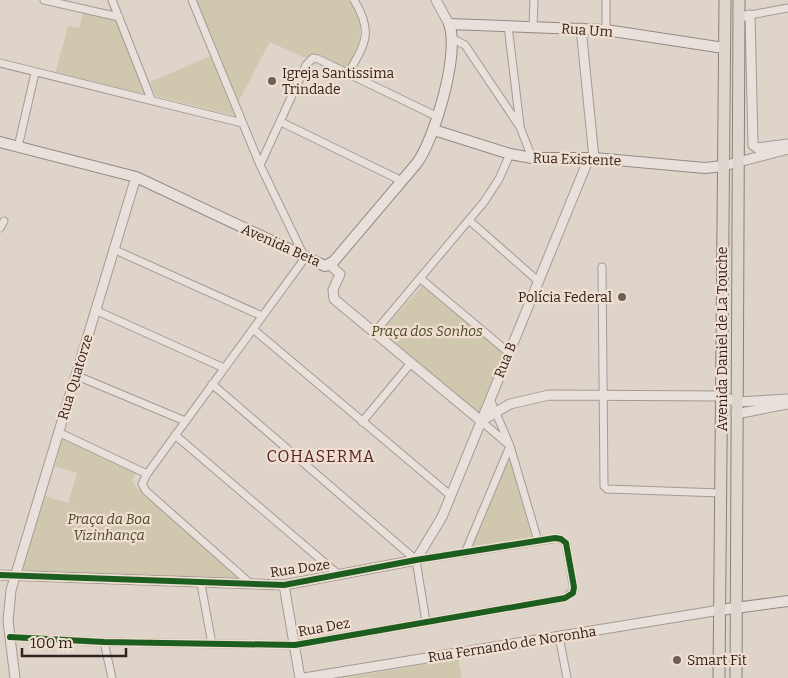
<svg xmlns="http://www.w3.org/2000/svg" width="788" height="678" viewBox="0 0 788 678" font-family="Bitter,serif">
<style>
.green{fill:#d0c8ae}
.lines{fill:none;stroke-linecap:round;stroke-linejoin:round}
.minor-casing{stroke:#a49a94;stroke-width:9}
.tertiary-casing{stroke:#a49a94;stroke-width:11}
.secondary-casing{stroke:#938a84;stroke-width:12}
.primary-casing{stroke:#89807a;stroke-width:13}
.minor{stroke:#e8e1db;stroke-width:7}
.tertiary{stroke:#e8e1db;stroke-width:9}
.secondary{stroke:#e8e1db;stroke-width:10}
.primary{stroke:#ded5cd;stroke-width:11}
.cycleway-casing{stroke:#f0dfd0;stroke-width:9}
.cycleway{stroke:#1b5e20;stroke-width:6}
.poi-dot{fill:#6d605a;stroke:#f0dfd0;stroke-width:2}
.labels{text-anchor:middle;stroke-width:4.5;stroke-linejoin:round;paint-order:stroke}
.street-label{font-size:14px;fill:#30221e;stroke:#f0dfd0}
.poi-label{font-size:14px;fill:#30221e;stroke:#f0dfd0;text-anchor:start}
.park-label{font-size:14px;font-style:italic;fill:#4a4a27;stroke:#f0dfd0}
.quarter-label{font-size:16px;letter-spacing:1px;fill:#572324;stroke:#f0dfd0}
</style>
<rect width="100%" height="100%" fill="#dfd4ca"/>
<path class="green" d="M195,0h154c18,29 12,40 -2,69l-30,-16 -12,5 -35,-16 -33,62z
M83,13l33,8 29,73 -90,-20 13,-48 11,2z
M210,56l25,60 -79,-20 -6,-14z
M422,286l82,67 -25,61 -99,-81z
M62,439l74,34 -4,7 4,7 104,92 -220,-6 25,-77 23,7 9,-30 -22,-7z
M509,458l23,80 -61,11z
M458,659l4,19h-121z"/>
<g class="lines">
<g class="minor-casing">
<path id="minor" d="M44,0l75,17
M112,0l39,99
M192,0l68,165 45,93 -158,216 -5,10 4,7 105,93
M750,15l38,-7
M508,26l12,99
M533,26l1,-26
M606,30v-30
M453,39l12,6 55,82 12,31
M0,63l242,60
M348,74c17,-31 26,-41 6,-74
M281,122l121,59
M18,147l17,-74
M260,165l46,-100 7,-7 5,1 120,58
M470,221l68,60
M0,228l4,-7
M113,249l149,67
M602,267l2,219 3,3 114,4
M421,279l87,73
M95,310l129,58
M253,329l197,166
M374,333l110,-131 15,-23 11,-25
M75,375l110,46
M212,384l204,176 10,62
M490,399l20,47 28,95
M481,421l27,23
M362,422l49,-59
M58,432l89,42
M175,435l164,140
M465,553l45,-107
M201,584l11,60
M559,636l8,42
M10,637l94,5 191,3 270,-47 9,-8 -8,-47 -8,-5 -142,22
M104,642l8,36"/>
</g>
<g class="tertiary-casing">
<path id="tertiary" d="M436,0l13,24
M739,17l11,-2 3,130 4,3 31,-4
M581,28l13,130
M723,166l65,-17
M330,265l10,9 -7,16 1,9 147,122
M736,414l52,-10
M481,421l29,-17 39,-9 173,1 14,6 52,-3
M0,575l284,10 132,-25 26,-43 147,-359
M284,585l16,93
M15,678l-7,-57 3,-31 125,-413
M304,678l416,-68"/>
</g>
<g class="secondary-casing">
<path id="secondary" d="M434,130l76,24 22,4h62l111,10 18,-2
M0,142l136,35 189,89 9,-5 83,-98c18,-25 43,-110 32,-139l157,6 118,18
M720,610l68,-9"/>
</g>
<g class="primary-casing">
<path id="primary" d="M719,678l6,-678
M736,678l3,-678"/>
</g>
<use href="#minor" class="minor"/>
<use href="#tertiary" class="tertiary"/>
<use href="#secondary" class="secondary"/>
<use href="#primary" class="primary"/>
<g class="cycleway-casing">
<path id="cycleway" d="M0,575l284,10 132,-25 139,-22 6,1 5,4 8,44 -1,6 -8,5 -270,47 -191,-3 -94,-5"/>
</g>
<use href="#cycleway" class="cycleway"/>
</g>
<g class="poi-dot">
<circle cx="272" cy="81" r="5"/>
<circle cx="622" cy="297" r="5"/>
<circle cx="677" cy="660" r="5"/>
</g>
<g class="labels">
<g class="street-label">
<text transform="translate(587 30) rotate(4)" y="5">Rua Um</text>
<text transform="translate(577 159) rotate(2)" y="5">Rua Existente</text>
<text transform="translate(281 245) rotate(24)" y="5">Avenida Beta</text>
<text transform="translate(722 339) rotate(-90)" y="5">Avenida Daniel de La Touche</text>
<text transform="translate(505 360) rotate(-68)" y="5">Rua B</text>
<text transform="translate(75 377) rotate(-73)" y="5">Rua Quatorze</text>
<text transform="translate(300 568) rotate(-8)" y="5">Rua Doze</text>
<text transform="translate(324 627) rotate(-10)" y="5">Rua Dez</text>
<text transform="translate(512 644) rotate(-9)" y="5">Rua Fernando de Noronha</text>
</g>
<g class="poi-label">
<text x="282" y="78">Igreja Santissima<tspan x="282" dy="16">Trindade</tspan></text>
<text x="612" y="302" text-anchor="end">Polícia Federal</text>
<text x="687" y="665">Smart Fit</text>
</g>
<g class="park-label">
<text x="427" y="336">Praça dos Sonhos</text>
<text x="109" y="524">Praça da Boa<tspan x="109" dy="16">Vizinhança</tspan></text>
</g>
<g class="quarter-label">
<text x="321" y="462">COHASERMA</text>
</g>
</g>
<path d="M22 648v8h104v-8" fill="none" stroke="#30221e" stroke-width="2.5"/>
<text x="30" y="648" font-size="15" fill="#30221e" stroke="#f0dfd0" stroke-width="4" paint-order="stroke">100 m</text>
</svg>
